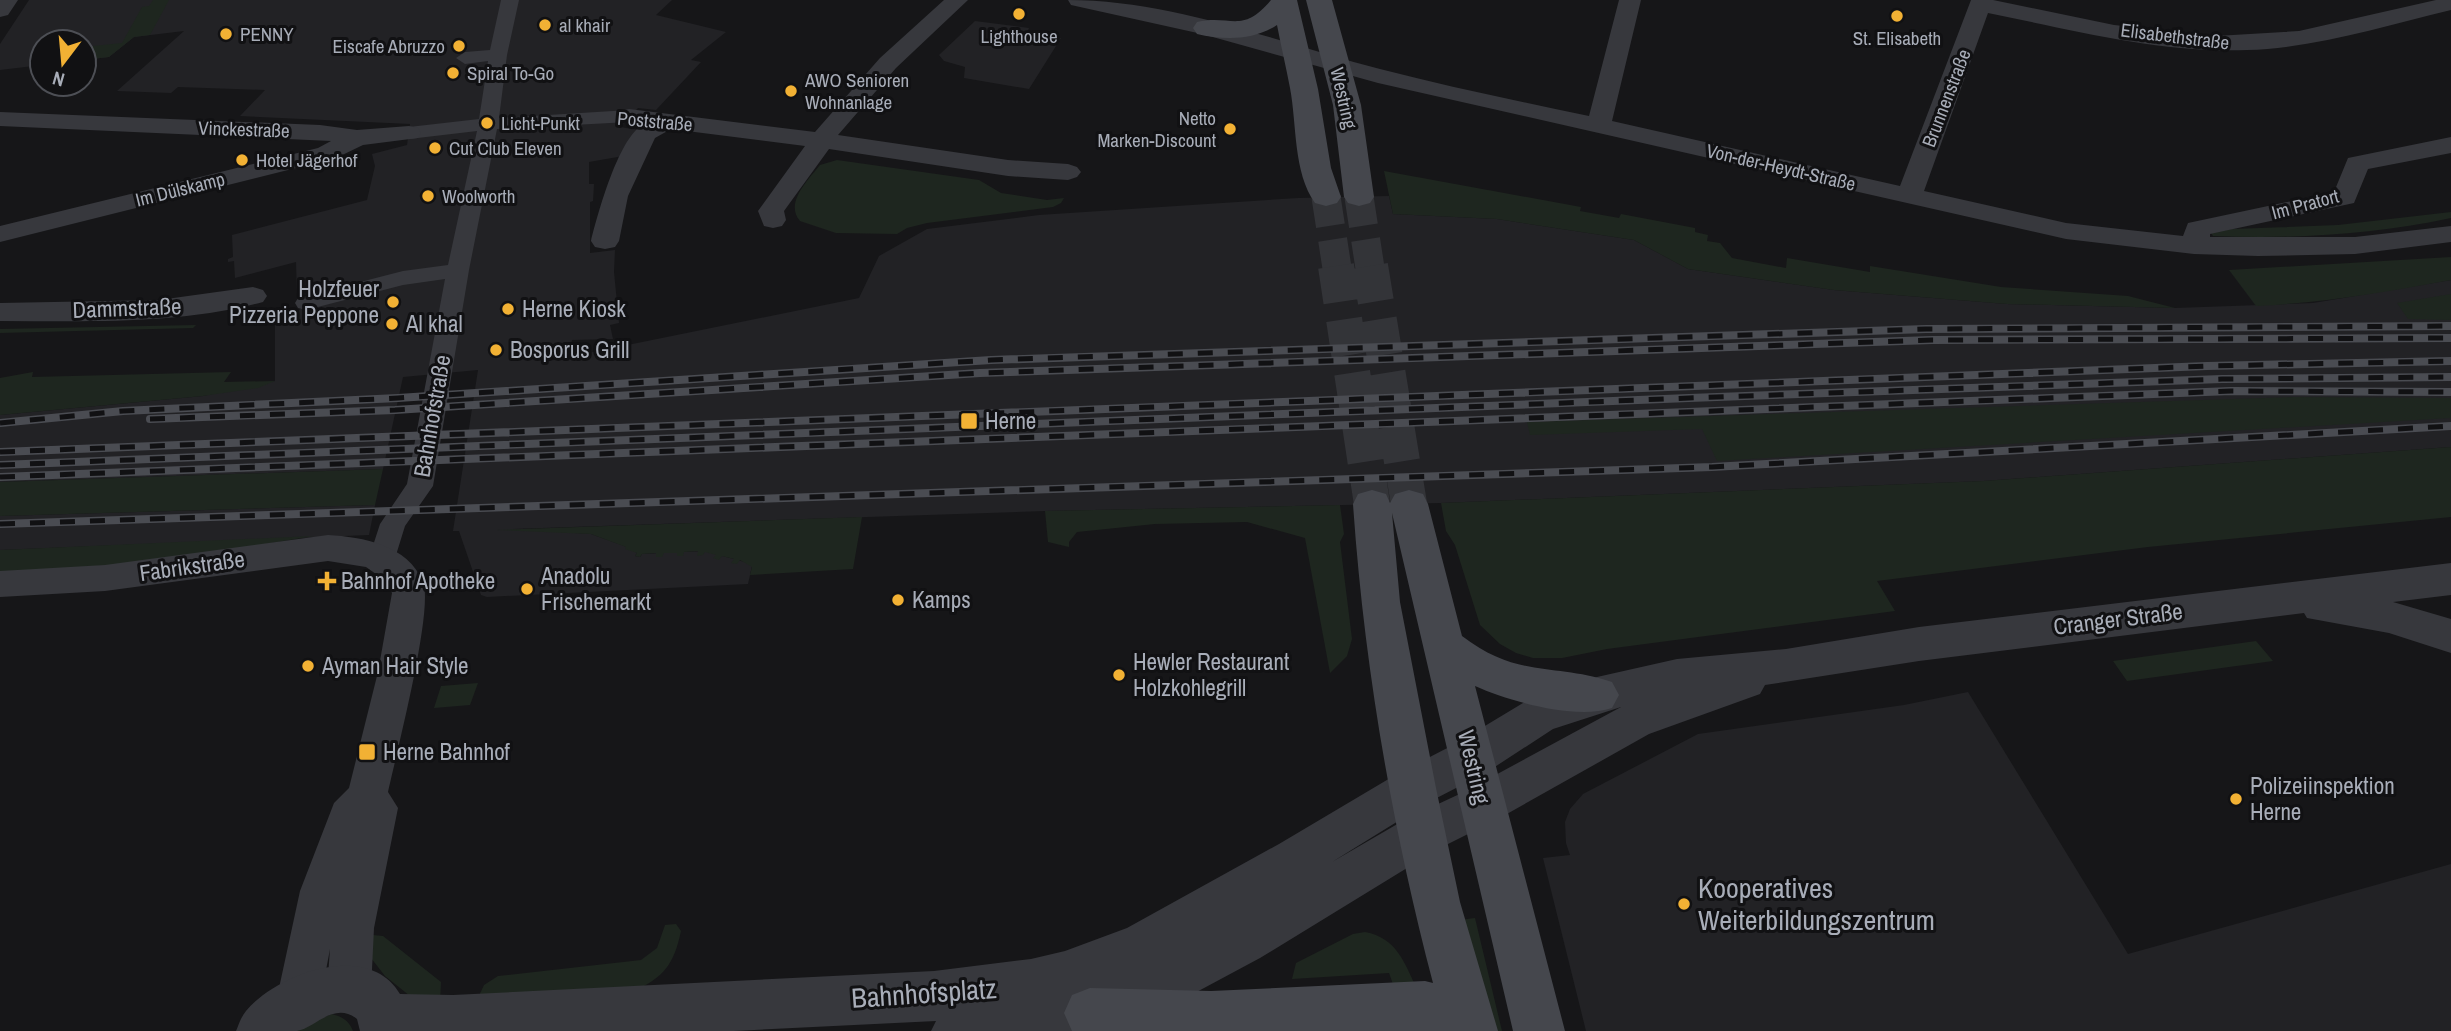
<svg xmlns="http://www.w3.org/2000/svg" width="2451" height="1031" viewBox="0 0 2451 1031" font-family="'Archivo Narrow',sans-serif">
<style>
.built{fill:#222225}
.green{fill:#1e261f}
.lines{fill:none;stroke-linecap:round;stroke-linejoin:round}
.secondary-tunnel-far1{stroke:#333438;stroke-width:29;stroke-dasharray:29 14;stroke-linecap:butt}
.secondary-tunnel{stroke:#333438;stroke-width:36;stroke-dasharray:36 18;stroke-linecap:butt}
.pedestrian{fill:#37383d;fill-rule:evenodd}
.minor{fill:#37383d;fill-rule:evenodd}
.tertiary{fill:#37383d;fill-rule:evenodd}
.secondary{fill:#45474d;fill-rule:evenodd}
.rail-casing{stroke:#4a4c52;stroke-width:8}
.rail{stroke:#111113;stroke-width:5;stroke-dasharray:15;stroke-linecap:butt}
.poi-dot{fill:#f2b134;stroke:#111113;stroke-width:2.5}
.labels{text-anchor:middle;stroke-width:6;stroke-linejoin:round;paint-order:stroke}
.far-poi-label{font-size:19px;fill:#a8adb8;stroke:#111113;text-anchor:start}
.far-street-label{font-size:19px;fill:#a8adb8;stroke:#111113}
.poi-label{font-size:23px;fill:#a8adb8;stroke:#111113;text-anchor:start}
.street-label{font-size:23px;fill:#a8adb8;stroke:#111113}
.near-poi-label{font-size:28px;fill:#a8adb8;stroke:#111113;text-anchor:start}
.near-street-label{font-size:28px;fill:#a8adb8;stroke:#111113}
</style>
<rect width="100%" height="100%" fill="#161618"/>
<path class="built" d="M29,0h643l-16,15 70,17 -35,28 10,2 -45,48 -18,-2 -18,19 19,3 -10,25 -40,7v22h5l-1,17 -3,1v51l25,-3 -1,22 5,51 -9,2 3,14 -41,1 -3,11 -25,11 315,-64 20,-42 48,-27 112,-14 259,-17 91,-2 4,18 104,5 137,21 54,29 146,21 173,14 168,4 138,-5 138,-23v167l-467,34 -543,22 -396,8 -532,18 78,5 36,13 10,6 -2,3 5,1 2,-3 62,-3 45,12 3,3 -4,18 -261,13 -6,-2 -22,-64h-6l25,-161 -75,7 -20,92 -383,13v-67l203,-19 72,-15v-62l22,-6 16,-20 -16,4 -1,-35 -61,16 -1,-17 -6,1v-3l5,-2 -1,-22 135,-35 8,-34 -3,-12 35,-9 3,-21 -170,-8 25,-26 -87,-3 -7,6 -54,-2 67,-60 -50,6 -25,20 -25,3v-18h-42v23l-42,5v-26z
M975,21l54,7 -2,5 34,5 -32,51 -65,-11 1,-11 -21,-6 -5,-6z
M375,505l-6,30 -369,15v-34z
M1968,692l160,262 323,-90v167h-865l-43,-173 27,-3 -4,-12 -1,-21 5,-13 13,-15 115,-60 206,-29z"/>
<path class="green" d="M153,0h16l-19,35 -16,2 -25,20 -25,3v-13l38,-4 20,-36 7,-1z
M837,160l142,20 22,13 46,7 17,-2 -3,5 -8,4 -126,16 -20,5 -10,6 -61,-1 -36,-12c-16,-18 9,-42 20,-56z
M1384,171l197,36 -1,4 39,7 2,-4 74,14v4l13,3 -1,6 13,2 12,15 54,10 1,-10 83,14v-6l131,21 127,9 47,12 -168,-4 -173,-14 -146,-21 -54,-29 -137,-21 -104,-5z
M2451,212v6c-80,17 -157,21 -238,18l-2,-3 21,-4 106,-4z
M2451,257v23c-65,12 -129,23 -195,26l-27,-36z
M2451,294v26l-43,-1 -11,-16z
M196,325l-3,3 -193,5v-4z
M33,372l-1,5 199,-5 -7,10 51,-1 -17,7 -55,8 -203,19v-37z
M2294,397l157,1v20l-734,43 -15,-32 -172,6 -3,-13z
M2451,447v70l-303,30 -271,34 18,30 -288,38 -45,9h-29l-17,-5 -16,-9 -20,-19 -25,-80 -9,-14 -5,-28 543,-22z
M383,469l-8,36 -375,11v-34z
M1340,505l4,29 -4,8 12,97 -5,17 -17,17 -25,-135 -58,-16 -92,2 -78,8 -8,10v5l-21,-5 -3,-31z
M862,517l-9,52 -103,6 2,-8 -12,-7 -3,4 -6,-1 3,-4 -12,-3 -3,4 -6,-2 3,-3 -11,-3 -2,3 -6,1 1,-5 -14,1 -1,4h-6v-3h-13l-2,4h-6v-4l-14,1 -2,3 -5,-1 2,-3 -12,-4 1,-2 -35,-13 -95,-4z
M313,536l-146,25 -167,12v-23z
M2256,641l17,20 -146,20 -14,-20z
M478,683l-8,22 -36,3 7,-22z
M1475,918l27,113h-9l-33,-111z
M676,924l5,7c-6,28 -14,44 -41,57l-163,12 7,-15 14,-9 143,-16 16,-12 8,-23z
M1365,932c32,6 39,30 52,57l-23,-2 -5,-14 -97,6 4,-16 57,-29z
M373,935l10,1 58,46 -1,19 -30,-5 -25,-20 -14,-18z
M332,1014c10,3 17,6 21,17h-63z"/>
<g class="lines">
<path class="secondary-tunnel-far1" d="M1326,197l11,71
M1359,197l11,71"/>
<path class="secondary-tunnel" d="M1336,266l36,238
M1370,266l39,238"/>
<path class="pedestrian" d="M501,0h18l-12,55 -8,63 130,-8 10,6 -10,6 -132,7 -28,141 -36,216 -28,40 -13,42 -10,3 -10,-3 -4,-7 12,-37 27,-40 38,-205 -42,6 -97,25 -8,-2 -3,-5 3,-5 105,-27 45,-6 29,-134 -68,8 -10,-6 10,-6 70,-8 9,-58 -23,3 -9,-6 9,-6 25,-2z"/>
<path class="minor" d="M0,0h18l-10,15 -8,2z
M944,0h24l-72,68 -58,67 170,25 60,4 9,3 4,5 -4,5 -9,3 -60,-4 -179,-27 -45,62 2,9 -4,6 -9,2 -9,-2 -6,-15 47,-65 -134,-17 -16,9 -27,58 -9,45 -4,6 -10,2 -10,-2 -4,-6c7,-28 27,-101 51,-116l-22,-4 -3,-5 3,-5 9,-2 186,23 65,-74z
M1068,0c106,0 211,43 312,69 69,18 139,32 209,47l30,-116h22l-29,121 288,65 71,-186h22l121,25 102,11 83,-5 137,-31h15v10c-67,16 -135,38 -204,40 -88,3 -174,-20 -259,-37l-64,178 142,32 117,13 5,-13 146,-31 14,-34 103,-21v16l-83,16 -14,34 -144,31v3h145l96,-11v16l-96,12 -97,2 -64,-2 -128,-15 -688,-156 -176,-49 -131,-29z
M0,112l320,13 37,5 52,-4 9,2 3,5 -3,5 -55,7 -27,13 -336,84v-16l318,-78 13,-7 -331,-15z
M253,287l10,3 4,6 -4,6c-85,23 -175,19 -263,19v-18l159,-3z
M328,535c35,2 80,10 95,47 11,27 -27,173 -35,210l10,16 -24,120 -3,62 -7,15 -15,6 -15,-6 -7,-15 3,-41 -10,53 -6,15 -16,7 -16,-7 -6,-15 24,-111 34,-88 15,-15 29,-116 14,-79 -6,-12 -20,-14 -38,-6 -223,30 -105,6v-26l105,-6z"/>
<path class="tertiary" d="M2451,563v32l-58,7 58,17v34l-62,-20 -82,-15 -3,-5 -385,48 -154,24 -5,9 -111,40 -151,85 -60,30 -178,109 -69,37 -83,36h-177l5,-10 -202,10h-374l-3,-12c-23,-18 -42,9 -60,12 -19,0 -41,0 -61,0 3,-7 5,-14 10,-20 31,-38 123,-71 154,-17l53,1 481,-24 97,-12 34,-8 62,-23 152,-84 118,-70 58,-30 68,-41 74,-26 80,-18 109,-10 133,-22zM1621,707l-155,84 -60,28 -74,43 97,-60 58,-30 66,-43z"/>
<path class="secondary" d="M1271,0h26l21,89 13,79 10,29 -4,6 -11,3 -11,-3c-22,-31 -18,-78 -25,-115 -4,-21 -9,-42 -13,-63 -24,16 -54,15 -80,9l-4,-6 4,-6c34,-8 45,13 74,-22z
M1306,0h26l29,105 13,92 -4,6 -11,3 -11,-3 -4,-6 -11,-92z
M1372,490l14,4 4,9 5,-9 14,-4 14,4 5,10 34,132c56,43 93,27 150,46l7,13 -7,13c-36,12 -101,-6 -137,-22l90,345h-52l-121,-518 8,89 36,186 24,114 38,129h-426l-8,-18 8,-18 18,-7 121,3 214,-10 8,2c-41,-156 -69,-318 -80,-479l5,-10z"/>
<g class="rail-casing">
<path id="rail" d="M150,419l245,-9 585,-37 952,-33 519,-2
M0,423l123,-12 275,-13 593,-38 935,-31 525,-3
M0,452l2207,-86 244,-5
M0,465l1689,-67 533,-19 229,-2
M0,477l2231,-86 220,1
M0,524l1712,-57 739,-41"/>
</g>
<use href="#rail" class="rail"/>
</g>
<g class="poi-dot">
<circle cx="1019" cy="14" r="7"/>
<circle cx="1897" cy="16" r="7"/>
<circle cx="545" cy="25" r="7"/>
<circle cx="226" cy="34" r="7"/>
<circle cx="459" cy="46" r="7"/>
<circle cx="453" cy="73" r="7"/>
<circle cx="791" cy="91" r="7"/>
<circle cx="487" cy="123" r="7"/>
<circle cx="1230" cy="129" r="7"/>
<circle cx="435" cy="148" r="7"/>
<circle cx="242" cy="160" r="7"/>
<circle cx="428" cy="196" r="7"/>
<circle cx="393" cy="302" r="7"/>
<circle cx="508" cy="309" r="7"/>
<circle cx="392" cy="324" r="7"/>
<circle cx="496" cy="350" r="7"/>
<rect x="960" y="412" width="18" height="18" rx="3.5"/>
<path d="M323.5 570.5h7v7h7v7h-7v7h-7v-7h-7v-7h7z"/>
<circle cx="527" cy="589" r="7"/>
<circle cx="898" cy="600" r="7"/>
<circle cx="308" cy="666" r="7"/>
<circle cx="1119" cy="675" r="7"/>
<rect x="358" y="743" width="18" height="18" rx="3.5"/>
<circle cx="2236" cy="799" r="7"/>
<circle cx="1684" cy="904" r="7"/>
</g>
<g class="labels">
<g class="far-poi-label">
<text x="559" y="32">al khair</text>
<text x="240" y="41">PENNY</text>
<text x="1019" y="43" text-anchor="middle">Lighthouse</text>
<text x="1897" y="45" text-anchor="middle">St. Elisabeth</text>
<text x="445" y="53" text-anchor="end">Eiscafe Abruzzo</text>
<text x="467" y="80">Spiral To-Go</text>
<text x="805" y="87">AWO Senioren<tspan x="805" dy="22">Wohnanlage</tspan></text>
<text x="1216" y="125" text-anchor="end">Netto<tspan x="1216" dy="22">Marken-Discount</tspan></text>
<text x="501" y="130">Licht-Punkt</text>
<text x="449" y="155">Cut Club Eleven</text>
<text x="256" y="167">Hotel Jägerhof</text>
<text x="442" y="203">Woolworth</text>
</g>
<g class="far-street-label">
<text transform="translate(2175 36) rotate(7)" y="7">Elisabethstraße</text>
<text transform="translate(1344 98) rotate(77)" y="7">Westring</text>
<text transform="translate(1946 98) rotate(-69)" y="7">Brunnenstraße</text>
<text transform="translate(655 121) rotate(5)" y="7">Poststraße</text>
<text transform="translate(244 129) rotate(2)" y="7">Vinckestraße</text>
<text transform="translate(1781 167) rotate(13)" y="7">Von-der-Heydt-Straße</text>
<text transform="translate(180 189) rotate(-14)" y="7">Im Dülskamp</text>
<text transform="translate(2305 204) rotate(-15)" y="7">Im Pratort</text>
</g>
<g class="poi-label">
<text x="379" y="297" text-anchor="end">Holzfeuer<tspan x="379" dy="26">Pizzeria Peppone</tspan></text>
<text x="522" y="317">Herne Kiosk</text>
<text x="406" y="332">Al khal</text>
<text x="510" y="358">Bosporus Grill</text>
<text x="985" y="429">Herne</text>
<text x="541" y="584">Anadolu<tspan x="541" dy="26">Frischemarkt</tspan></text>
<text x="341" y="589">Bahnhof Apotheke</text>
<text x="912" y="608">Kamps</text>
<text x="1133" y="670">Hewler Restaurant<tspan x="1133" dy="26">Holzkohlegrill</tspan></text>
<text x="322" y="674">Ayman Hair Style</text>
<text x="383" y="760">Herne Bahnhof</text>
<text x="2250" y="794">Polizeiinspektion<tspan x="2250" dy="26">Herne</tspan></text>
</g>
<g class="street-label">
<text transform="translate(127 308) rotate(-2)" y="8">Dammstraße</text>
<text transform="translate(432 416) rotate(-80)" y="8">Bahnhofstraße</text>
<text transform="translate(192 566) rotate(-8)" y="8">Fabrikstraße</text>
<text transform="translate(2118 619) rotate(-7)" y="8">Cranger Straße</text>
<text transform="translate(1474 767) rotate(77)" y="8">Westring</text>
</g>
<g class="near-poi-label">
<text x="1698" y="898">Kooperatives<tspan x="1698" dy="32">Weiterbildungszentrum</tspan></text>
</g>
<g class="near-street-label">
<text transform="translate(924 993) rotate(-4)" y="10">Bahnhofsplatz</text>
</g>
</g>
<g transform="translate(63 63) rotate(196)"><circle r="33" fill="#111113" stroke="#4d4f55" stroke-width="2"/>
<path d="M0-5L12 26L0 18L-12 26Z" fill="#f2b134"/>
<text y="-10" font-size="19" font-weight="bold" text-anchor="middle" fill="#a8adb8">N</text>
</g>
</svg>
